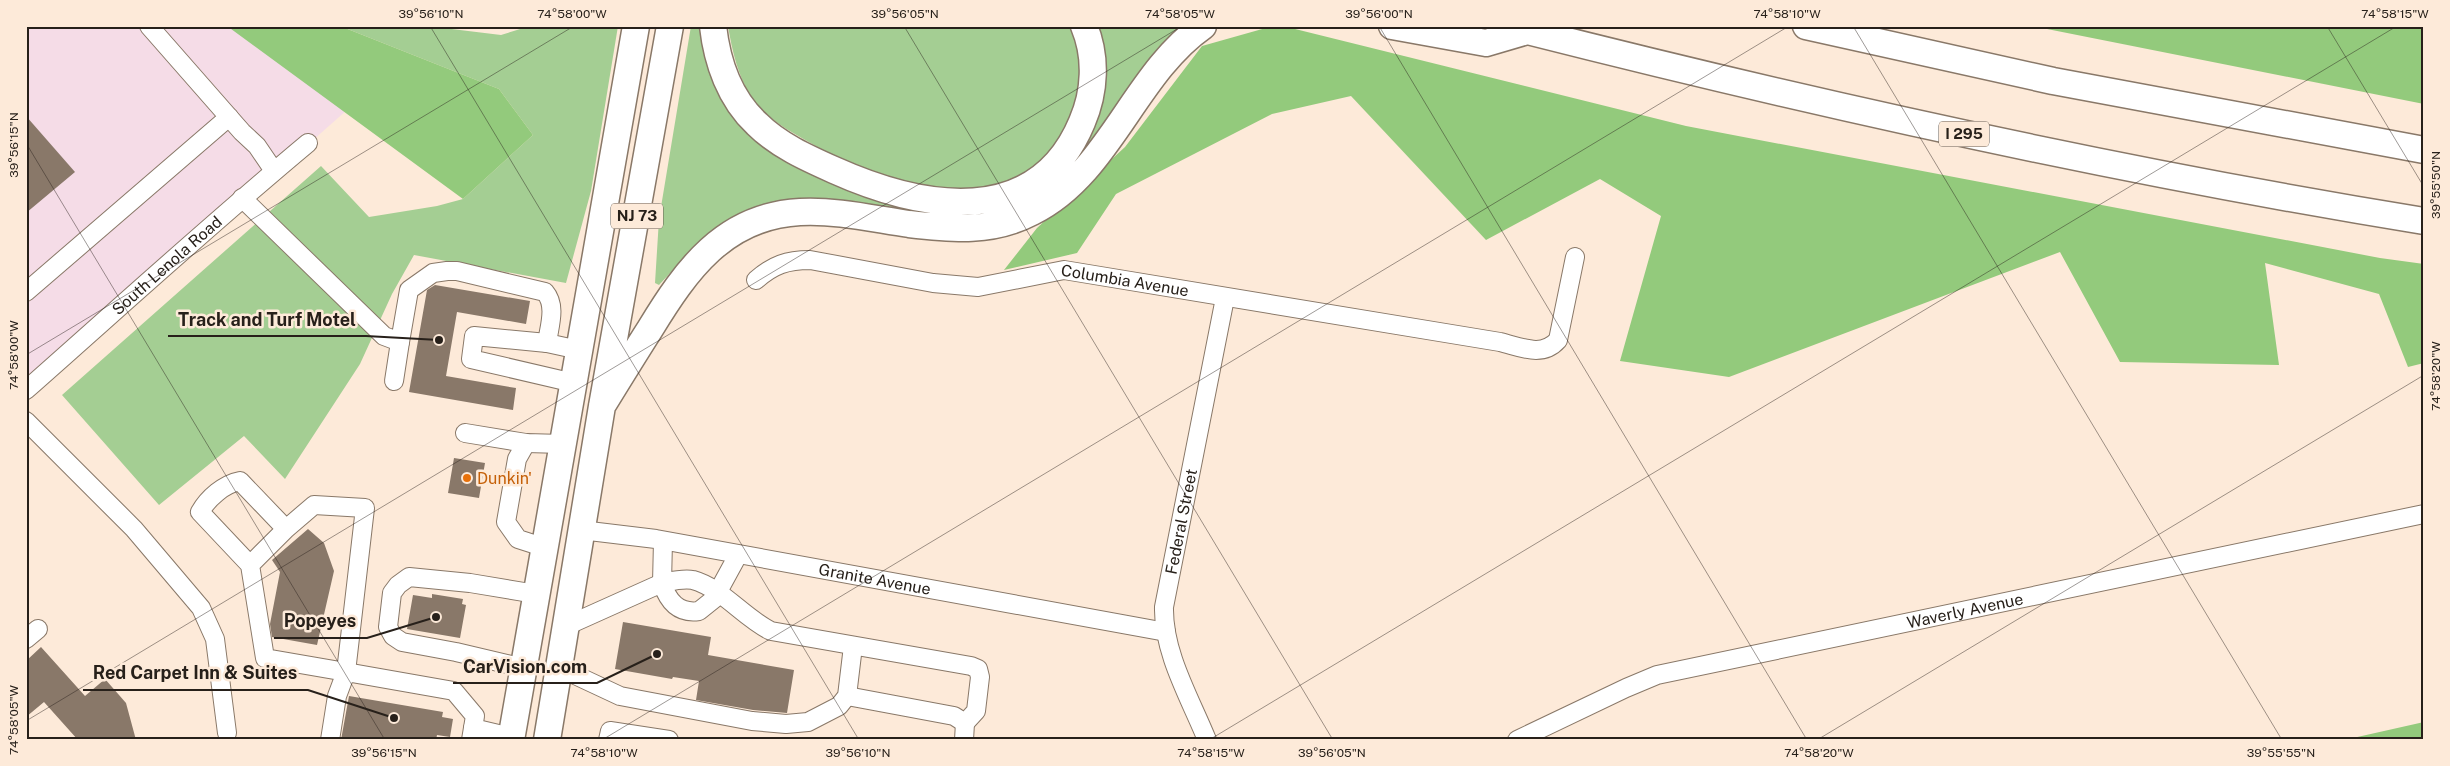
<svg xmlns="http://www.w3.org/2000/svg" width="2450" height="766" viewBox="0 0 2450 766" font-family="'Public Sans',sans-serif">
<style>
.commercial{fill:#f5dce7}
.green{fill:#a4ce93}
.forest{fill:#93ca7c}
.building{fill:#897869}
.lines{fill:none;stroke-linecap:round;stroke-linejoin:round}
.minor-casing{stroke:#897868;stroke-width:20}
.highway-casing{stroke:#897868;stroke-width:29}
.minor{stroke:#fff;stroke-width:18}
.highway{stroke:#fff;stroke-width:26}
.ticks{fill:none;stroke:#27201a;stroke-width:1;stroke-opacity:0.45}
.food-dot{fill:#e8710a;stroke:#fdead9;stroke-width:2}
.labels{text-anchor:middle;stroke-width:5;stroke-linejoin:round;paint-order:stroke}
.shield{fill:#fdead9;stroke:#675d53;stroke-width:1}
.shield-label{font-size:15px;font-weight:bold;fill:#27201a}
.street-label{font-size:16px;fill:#27201a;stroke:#fdead9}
.food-label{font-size:16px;fill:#c56008;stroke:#fdead9;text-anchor:start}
.leader{fill:none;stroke:#27201a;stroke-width:2}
.callout-dot{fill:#27201a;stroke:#fdead9;stroke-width:2}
.callout-label{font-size:18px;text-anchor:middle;font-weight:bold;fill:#27201a;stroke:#fdead9;stroke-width:5;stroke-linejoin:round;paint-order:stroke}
.neatline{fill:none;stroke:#27201a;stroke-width:2}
.ticks-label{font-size:12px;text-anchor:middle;fill:#27201a}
</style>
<rect width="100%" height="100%" fill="#fdead9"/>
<path class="commercial" d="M26,26h259l88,61 -347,307z"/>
<path class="green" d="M340,26h87l74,9 29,-9h88l-27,165 -25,92 -152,-28 -22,39 -32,70 -75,115 -41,-43 -85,69 -97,-110 259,-229 48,51 68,-11 26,-7 70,-64 -34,-46z
M691,26h13l14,63 180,114 157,-26 40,-151h88l-25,25 -80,112 -42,37 -63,20 -148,-17 -139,53 -27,29 -4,-2 4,-64z
M728,26h344c12,36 11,72 -9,105 -8,14 -17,28 -31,38 -64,45 -156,12 -218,-24 -21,-12 -48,-26 -62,-47 -14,-21 -20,-48 -24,-72z"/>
<path class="forest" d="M227,26h113l159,63 34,46 -70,64z
M1273,26h10l403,100 694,132 44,6v99l-16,4 -29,-73 -114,-31 14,102 -159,-3 -60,-110 -331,125 -109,-16 41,-145 -61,-37 -114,61 -135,-144 -79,18 -156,80 -39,59 -73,17 33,-42 88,-81 77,-101z
M2032,26h392v78z
M2424,722v18h-80z"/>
<path class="building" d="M26,116l49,56 -49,41z
M435,285l95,16 -4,23 -69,-12 -11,64 70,12 -3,22 -104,-18 18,-102z
M454,458l31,5 -6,35 -31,-5z
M308,529l16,14 10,28 -17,74 -45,-8 -2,-13 10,-52 -8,-12z
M432,594l31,5 -1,5 4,1 -6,33 -53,-9 6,-34 19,3z
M623,622l88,15 -3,18 86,15 -7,43 -34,-3 -57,-10 3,-19 -26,-4 -1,2 -57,-10z
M41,647l44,49 20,-17 21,24 10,37h-58l-34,-38 -18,15v-56z
M349,696l94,16 -1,5 11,2 -3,18 -13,-2 -1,5h-95z"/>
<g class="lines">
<g class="minor-casing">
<g id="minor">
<path d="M149,26l93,106 15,14 17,25"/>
<path d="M242,198l142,138 16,6 9,-52 24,-17 14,-2h10l88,21c12,14 4,35 2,51"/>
<path id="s1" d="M756,280c17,-15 31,-20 54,-20l123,23 45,4 86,-17 436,72c21,5 42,16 58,-2l17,-83"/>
<path d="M26,292l203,-175"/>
<path d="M394,381l6,-39"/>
<path d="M574,383l-103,-24 3,-23 73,7 32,7"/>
<path id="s2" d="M26,390c94,-83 186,-167 282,-247"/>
<path d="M26,421l108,108 67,79 14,31 12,94"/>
<path d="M465,433l61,10 37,1"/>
<path d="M526,443l-9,16 -11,63 12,17 28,9"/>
<path id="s3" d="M581,530l75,9 510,93"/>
<path d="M663,541l-1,42c10,-2 21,-5 31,-3 29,8 51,38 78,51l200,35 7,3 2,8 -4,34 -11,12 -11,-7 -107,-20"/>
<path d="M250,565l36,-36 28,-24 51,3 -19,164 -81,-14 -15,-93 -50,-53c8,-14 24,-28 40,-31l46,48"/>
<path d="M564,627l98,-44c6,18 16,31 37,28l15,-12 24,-44"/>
<path d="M26,639l12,-10"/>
<path d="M558,667l62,29 132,25 34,3 22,-2 31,-16 8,-10 6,-50"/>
<path d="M524,668l-68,-16 -54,-10 -9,-6 -5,-9 4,-34 6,-8 11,-8 61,6 66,11"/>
<path d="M473,728l38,9"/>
<path d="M330,740l7,-44 9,-24 108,19 21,25 -4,24"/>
<path d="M608,740l2,-9 59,9"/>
<path d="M964,740l1,-17"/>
<path id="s4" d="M1207,740c-17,-42 -44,-87 -43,-133l61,-309"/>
<path id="s5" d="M1517,740l109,-52 31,-13 767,-161"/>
</g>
</g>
<g class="highway-casing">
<path id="highway" d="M713,26c4,36 17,73 44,98 21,21 50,34 77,46 87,39 203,61 248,-48 13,-30 15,-65 2,-96
M1392,26l94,17 41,-12
M1508,26c302,77 608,145 916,195
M1806,26l247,55 371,69
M602,406c16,-26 32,-52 48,-77 36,-59 74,-113 150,-117 36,-2 74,7 109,12 44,5 83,9 123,-12 78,-39 101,-137 171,-186
M511,740l125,-714
M547,740l55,-334 68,-380"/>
</g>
<use href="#minor" class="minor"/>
<use href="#highway" class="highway"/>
</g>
<path class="ticks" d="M430,26l429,714M904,26l429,714M1379,26l428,714M1853,26l429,714M2327,26l97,161M26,143l359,597M26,355l548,-329M26,721l1156,-695M602,740l1187,-714M1209,740l1188,-714M1817,740l607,-365"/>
<circle class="food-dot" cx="467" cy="478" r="5"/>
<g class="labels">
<g class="shield">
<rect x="1939" y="121.5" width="50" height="25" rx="4"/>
<rect x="611" y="203.5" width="52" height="25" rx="4"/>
</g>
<g class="shield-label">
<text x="1964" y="139">I 295</text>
<text x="637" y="221">NJ 73</text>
</g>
<g class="street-label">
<text dy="6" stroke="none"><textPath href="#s2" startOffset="188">South Lenola Road</textPath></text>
<text dy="6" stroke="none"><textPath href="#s1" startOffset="379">Columbia Avenue</textPath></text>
<text dy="6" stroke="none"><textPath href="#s4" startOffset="228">Federal Street</textPath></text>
<text dy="6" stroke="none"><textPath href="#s3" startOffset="298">Granite Avenue</textPath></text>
<text dy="6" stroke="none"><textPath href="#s5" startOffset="469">Waverly Avenue</textPath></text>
</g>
<g class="food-label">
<text x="477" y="484">Dunkin'</text>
</g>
</g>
<path class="leader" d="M439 340L366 336H168M436 617L367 638H274M657 654L597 683H453M394 718L308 690H83"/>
<g class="callout-dot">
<circle cx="439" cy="340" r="5"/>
<circle cx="436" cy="617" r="5"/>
<circle cx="657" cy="654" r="5"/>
<circle cx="394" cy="718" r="5"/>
</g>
<g class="callout-label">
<text x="267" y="326">Track and Turf Motel</text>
<text x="320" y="627">Popeyes</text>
<text x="525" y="673">CarVision.com</text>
<text x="195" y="679">Red Carpet Inn &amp; Suites</text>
</g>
<rect width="2450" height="766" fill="none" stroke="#fdead9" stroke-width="55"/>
<rect x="28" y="28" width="2394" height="710" class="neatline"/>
<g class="ticks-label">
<text x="431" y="18">39°56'10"N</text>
<text x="572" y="18">74°58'00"W</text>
<text x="905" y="18">39°56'05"N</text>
<text x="1180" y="18">74°58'05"W</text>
<text x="1379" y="18">39°56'00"N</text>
<text x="1787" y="18">74°58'10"W</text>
<text x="2395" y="18">74°58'15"W</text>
<text transform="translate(14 145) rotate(-90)" y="4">39°56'15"N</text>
<text transform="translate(2436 185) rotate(-90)" y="4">39°55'50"N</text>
<text transform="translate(14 355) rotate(-90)" y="4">74°58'00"W</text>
<text transform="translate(2436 376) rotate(-90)" y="4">74°58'20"W</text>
<text transform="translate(14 720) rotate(-90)" y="4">74°58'05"W</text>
<text x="384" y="757">39°56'15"N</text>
<text x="604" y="757">74°58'10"W</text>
<text x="858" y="757">39°56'10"N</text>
<text x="1211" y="757">74°58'15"W</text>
<text x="1332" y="757">39°56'05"N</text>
<text x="1819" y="757">74°58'20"W</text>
<text x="2281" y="757">39°55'55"N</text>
</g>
</svg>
